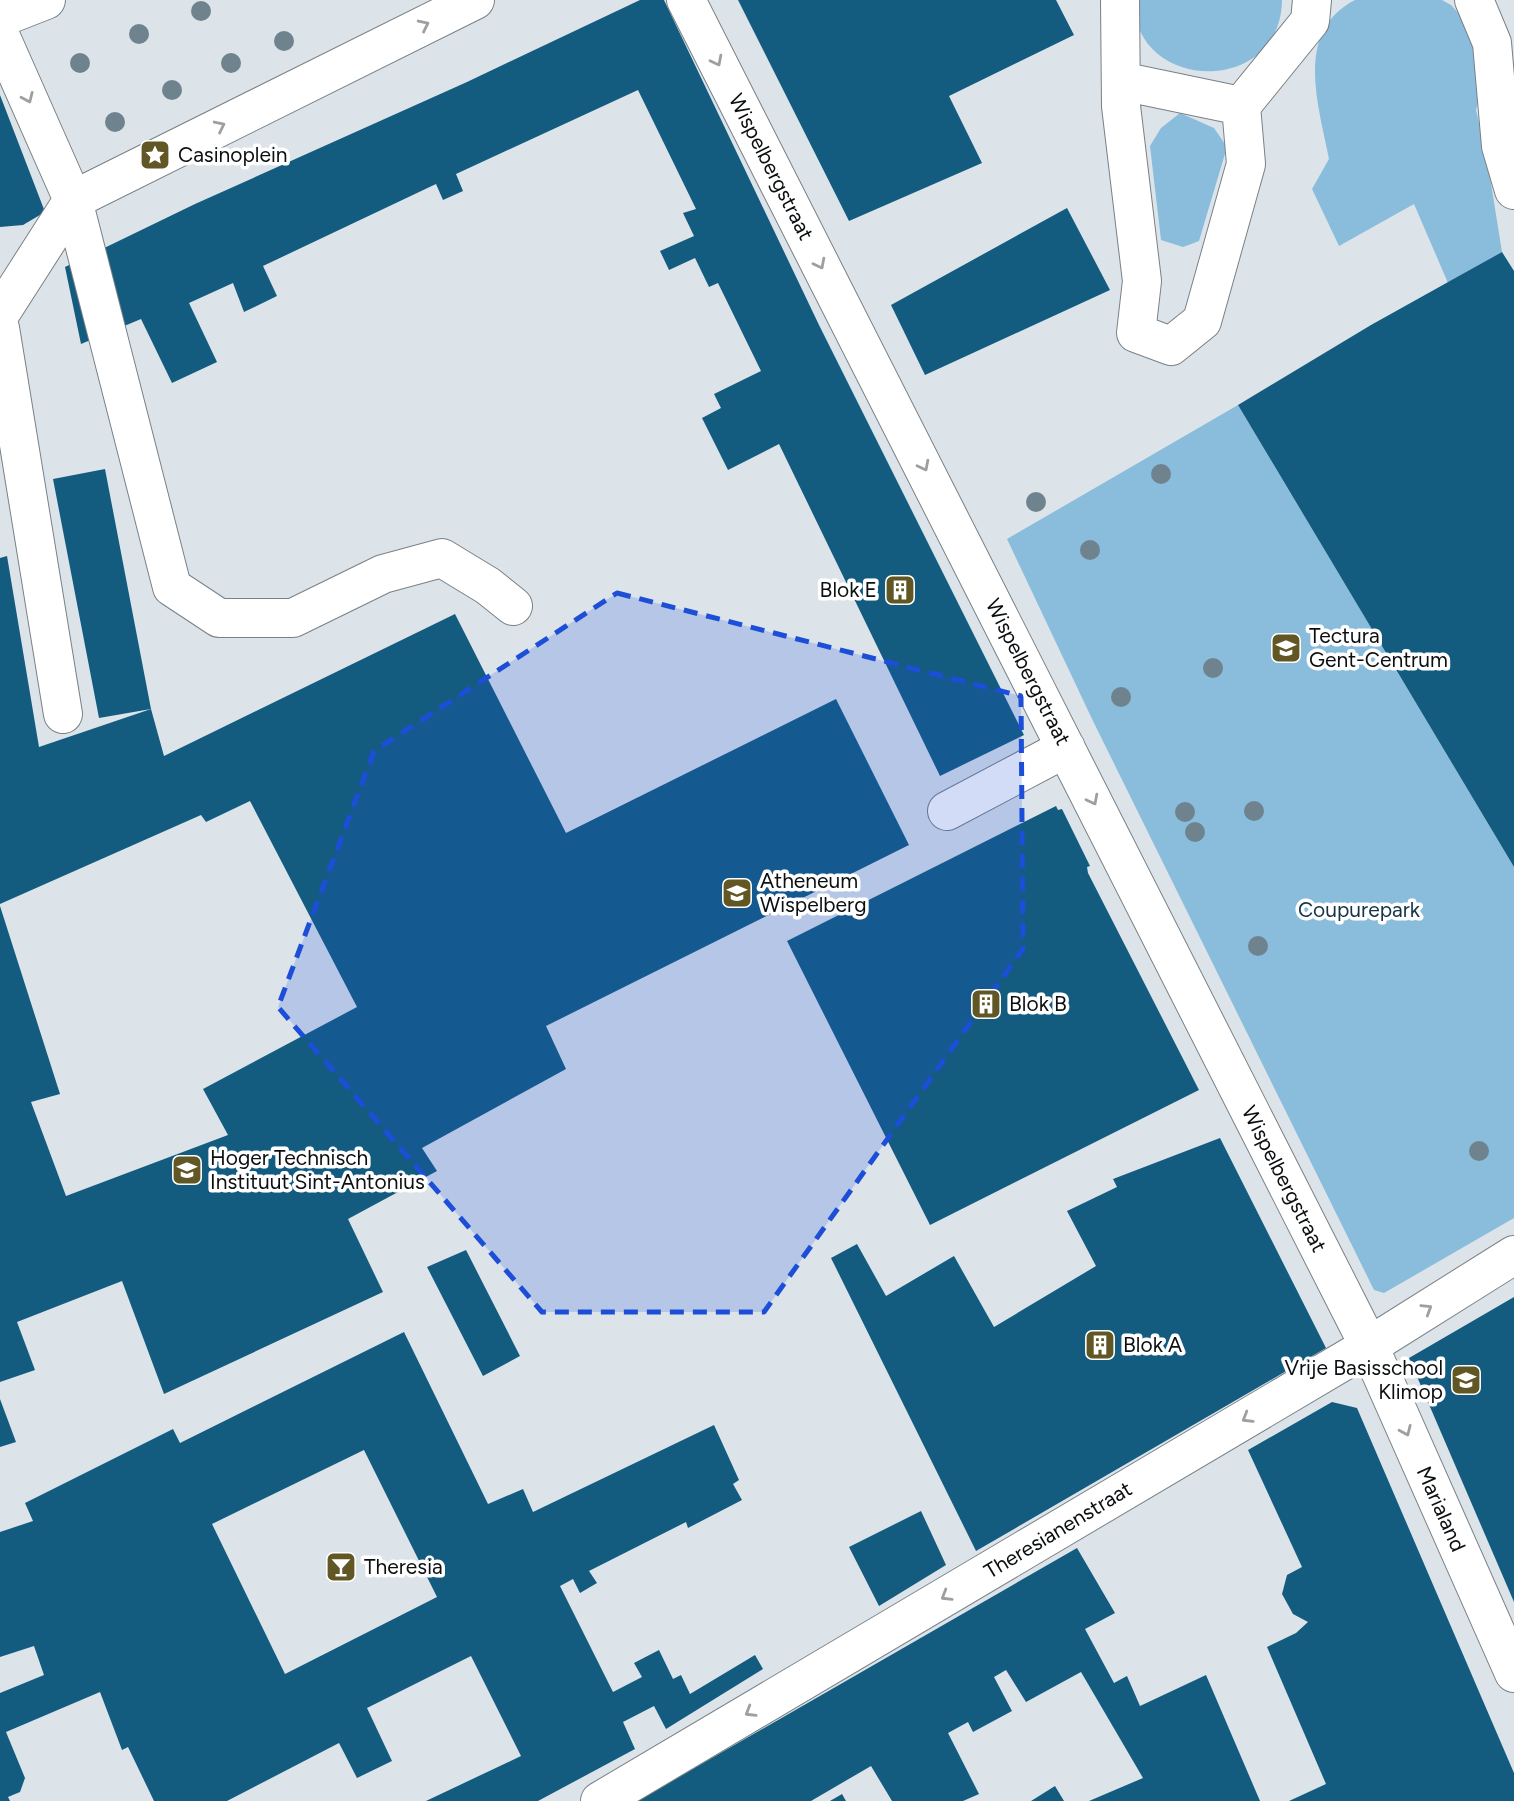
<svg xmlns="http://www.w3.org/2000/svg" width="1514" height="1801" viewBox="0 0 1514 1801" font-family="Figtree,sans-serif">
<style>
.green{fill:#8abcdc}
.building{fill:#135c80;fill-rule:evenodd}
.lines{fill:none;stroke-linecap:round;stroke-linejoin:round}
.minor-casing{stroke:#798186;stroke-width:40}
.minor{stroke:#fff;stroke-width:38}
.tree{fill:#6f838f}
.oneway{stroke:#9e9fa0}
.marked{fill:#1d4ed8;fill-opacity:0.2;stroke:#1d4ed8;stroke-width:5;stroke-dasharray:14 9;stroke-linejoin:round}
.labels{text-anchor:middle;stroke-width:7;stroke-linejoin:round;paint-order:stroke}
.poi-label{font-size:21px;fill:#0c0f11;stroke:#fff;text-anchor:start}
.street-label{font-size:21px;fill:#0c0f11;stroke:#fff}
.park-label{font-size:21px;fill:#153445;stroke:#fff}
</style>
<rect width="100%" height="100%" fill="#dce4ea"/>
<path class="green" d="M1134,0h148c-1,97 -149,93 -148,0z
M1355,0h87l9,5 19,21 14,55 -8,29 9,36 17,106 -54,31 -34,-79 -75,42 -27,-57 17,-30c-10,-53 -36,-127 26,-159z
M1180,113l34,15 13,19 -28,94 -16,6 -22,-7 -11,-94 11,-18z
M1238,405l276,462v351l-130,75 -10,-3 -281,-569 -86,-182z"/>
<path class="building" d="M640,0h24l155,325 205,410 -84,41 -161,-332 -51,26 -26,-52 19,-10 -7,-14 47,-23 -43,-88 -9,4 -14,-29 -26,12 -9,-19 34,-15 -11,-23 13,-4 -58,-119 -182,84 7,17 -20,9 -7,-16 -173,82 14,30 -33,16 -11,-29 -44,20 28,59 -45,21 -31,-64 -60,25 -16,-77 130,-63 272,-122z
M738,0h318l18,35 -125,61 33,67 -133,58z
M0,95l45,117 -22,13 -23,2z
M1067,208l43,82 -185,85 -34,-70z
M1502,252l12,19v596l-276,-462 133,-80z
M105,469l46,240 -52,9 -46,-239z
M7,556l32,191 112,-38 13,47 291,-142 111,219 270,-134 73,146 -363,181 20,43 -144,79 15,23 -89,48 35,73 -219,102 -42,-113 -105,41 18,48 -35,12v-476l60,188 -29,8 35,94 162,-61 -25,-46 154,-82 -107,-206 -44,21 -5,-7 -201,89v-346z
M1056,806l2,4 4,-1 28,57 -3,1 1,6 111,217 -269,135 -143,-284z
M1220,1138l106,210 -350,203 -145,-293 26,-14 29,52 68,-40 40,71 102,-61 -29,-55 50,-24 -4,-8z
M466,1250l54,106 -37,20 -56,-109z
M1514,1297v305l-105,-244z
M404,1332l84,172 35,-15 10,23 181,-87 25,55 -6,4 9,16 -54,28 -2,-6 -97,49 8,12 -17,10 -7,-14 -13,7 53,106 29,-15 -8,-14 25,-13 14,29 8,-4 9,19 65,-39 8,14 -97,60 -12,-23 -31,16 12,27 -97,52h-112l95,-45 -50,-100 -104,52 25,53 -35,17 -18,-35 -112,58h-73l-26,-54 -6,3 -22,-58 -94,40 19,46 -5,14 -12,5 2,4h-10v-108l44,-18 -10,-29 -34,11v-125l33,-11 -8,-18 148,-74 7,14zM364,1450l73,147 -152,77 -73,-150z
M0,1399l16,43 -16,5z
M1332,1402l25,6 157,365v28h-225l37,-17 -59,-137 29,-14 12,-11 -15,-8 -11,-20 5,-19 15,-8 -54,-117z
M921,1511l25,54 -67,41 -30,-59z
M1077,1548l38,65 -30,16 29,54 13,-7 13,30 66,-31 54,126h-171l54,-23 -62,-106 -55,30 -20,-32 -12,7 18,34 -39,21 -5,-10 -20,11 31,61 -16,7h-71l-21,-35 -60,35h-174z
M1055,1786l9,15h-33z
M842,1794l4,7h-16z"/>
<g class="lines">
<g class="minor-casing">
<path id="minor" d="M686,0l683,1346 145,327
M1120,0l1,106 21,175 -6,52 35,13 31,-25 44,-157 -5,-58 69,-85 2,-21
M1474,0l18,43 9,103 13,44
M0,18l46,-18
M0,35l73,165 402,-200
M1121,81l120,25
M0,314l73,-114 99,387 47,31h74l90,-44 59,-16 46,28 25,20
M0,328l63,386
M947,811l119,-63
M600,1801l769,-455 145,-91"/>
</g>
<use href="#minor" class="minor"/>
</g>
<g class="tree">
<circle cx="201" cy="11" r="10"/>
<circle cx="139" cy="34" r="10"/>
<circle cx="284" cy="41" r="10"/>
<circle cx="80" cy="63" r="10"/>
<circle cx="231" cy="63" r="10"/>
<circle cx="172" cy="90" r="10"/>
<circle cx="115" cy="122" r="10"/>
<circle cx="1161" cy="474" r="10"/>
<circle cx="1036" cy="502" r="10"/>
<circle cx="1090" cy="550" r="10"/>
<circle cx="1213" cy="668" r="10"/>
<circle cx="1121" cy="697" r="10"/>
<circle cx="1254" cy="811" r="10"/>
<circle cx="1185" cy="812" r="10"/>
<circle cx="1195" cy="832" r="10"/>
<circle cx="1258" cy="946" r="10"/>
<circle cx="1479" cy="1151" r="10"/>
</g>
<defs><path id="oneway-chevron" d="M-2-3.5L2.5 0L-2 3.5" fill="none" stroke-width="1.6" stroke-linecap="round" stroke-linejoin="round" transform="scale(1.75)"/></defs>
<g class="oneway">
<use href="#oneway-chevron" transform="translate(424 25) rotate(-26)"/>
<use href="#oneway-chevron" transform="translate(717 61) rotate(63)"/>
<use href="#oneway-chevron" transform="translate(28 98) rotate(66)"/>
<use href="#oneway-chevron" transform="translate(220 126) rotate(-26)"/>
<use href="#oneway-chevron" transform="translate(820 264) rotate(63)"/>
<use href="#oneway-chevron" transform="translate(924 466) rotate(63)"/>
<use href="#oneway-chevron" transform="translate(1093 800) rotate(63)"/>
<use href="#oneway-chevron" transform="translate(1427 1309) rotate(-32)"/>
<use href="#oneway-chevron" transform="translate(1247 1418) rotate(149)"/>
<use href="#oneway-chevron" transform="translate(1406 1431) rotate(66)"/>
<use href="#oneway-chevron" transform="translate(946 1596) rotate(149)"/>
<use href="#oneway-chevron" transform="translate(750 1712) rotate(149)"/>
</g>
<path class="marked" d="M617,593l404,103 2,253 -259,363h-222l-264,-305 96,-256z"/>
<defs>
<g id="sight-square" transform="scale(1.575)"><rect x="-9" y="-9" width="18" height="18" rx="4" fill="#605724" stroke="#fff"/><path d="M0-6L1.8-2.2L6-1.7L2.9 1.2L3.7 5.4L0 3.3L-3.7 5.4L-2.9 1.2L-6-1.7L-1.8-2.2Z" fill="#fff"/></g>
<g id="building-square" transform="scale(1.575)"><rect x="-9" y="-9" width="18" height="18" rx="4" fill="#605724" stroke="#fff"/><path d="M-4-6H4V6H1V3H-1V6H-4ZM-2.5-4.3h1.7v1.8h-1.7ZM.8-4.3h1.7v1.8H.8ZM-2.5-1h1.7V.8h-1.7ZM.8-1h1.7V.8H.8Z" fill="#fff"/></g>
<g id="school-square" transform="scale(1.575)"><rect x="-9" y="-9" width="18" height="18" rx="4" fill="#605724" stroke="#fff"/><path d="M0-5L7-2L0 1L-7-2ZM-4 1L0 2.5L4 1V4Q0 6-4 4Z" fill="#fff"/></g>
<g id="bar-square" transform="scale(1.575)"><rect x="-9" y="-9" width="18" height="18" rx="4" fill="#605724" stroke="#fff"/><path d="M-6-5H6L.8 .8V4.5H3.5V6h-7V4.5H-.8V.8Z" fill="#fff"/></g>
</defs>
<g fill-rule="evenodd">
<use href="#sight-square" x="155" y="155"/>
<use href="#building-square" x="900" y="590"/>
<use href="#school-square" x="1286" y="648"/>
<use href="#school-square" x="737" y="893"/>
<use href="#building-square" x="986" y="1004"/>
<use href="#school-square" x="187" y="1170"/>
<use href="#building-square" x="1100" y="1345"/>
<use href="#school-square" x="1466" y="1380"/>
<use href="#bar-square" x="341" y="1567"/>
</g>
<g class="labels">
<g class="poi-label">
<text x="178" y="162">Casinoplein</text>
<text x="877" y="597" text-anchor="end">Blok E</text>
<text x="1309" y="643">Tectura<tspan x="1309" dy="24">Gent-Centrum</tspan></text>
<text x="760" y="888">Atheneum<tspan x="760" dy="24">Wispelberg</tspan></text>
<text x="1009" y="1011">Blok B</text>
<text x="210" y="1165">Hoger Technisch<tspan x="210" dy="24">Instituut Sint-Antonius</tspan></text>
<text x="1123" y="1352">Blok A</text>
<text x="1443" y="1375" text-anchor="end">Vrije Basisschool<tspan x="1443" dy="24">Klimop</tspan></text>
<text x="364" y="1574">Theresia</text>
</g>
<g class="street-label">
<text transform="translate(771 167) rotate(63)" y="7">Wispelbergstraat</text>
<text transform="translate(1028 672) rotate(63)" y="7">Wispelbergstraat</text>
<text transform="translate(1284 1179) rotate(63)" y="7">Wispelbergstraat</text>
<text transform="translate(1441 1509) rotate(66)" y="7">Marialand</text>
<text transform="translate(1058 1530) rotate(-31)" y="7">Theresianenstraat</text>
</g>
<g class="park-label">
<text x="1359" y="917">Coupurepark</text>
</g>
</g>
</svg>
